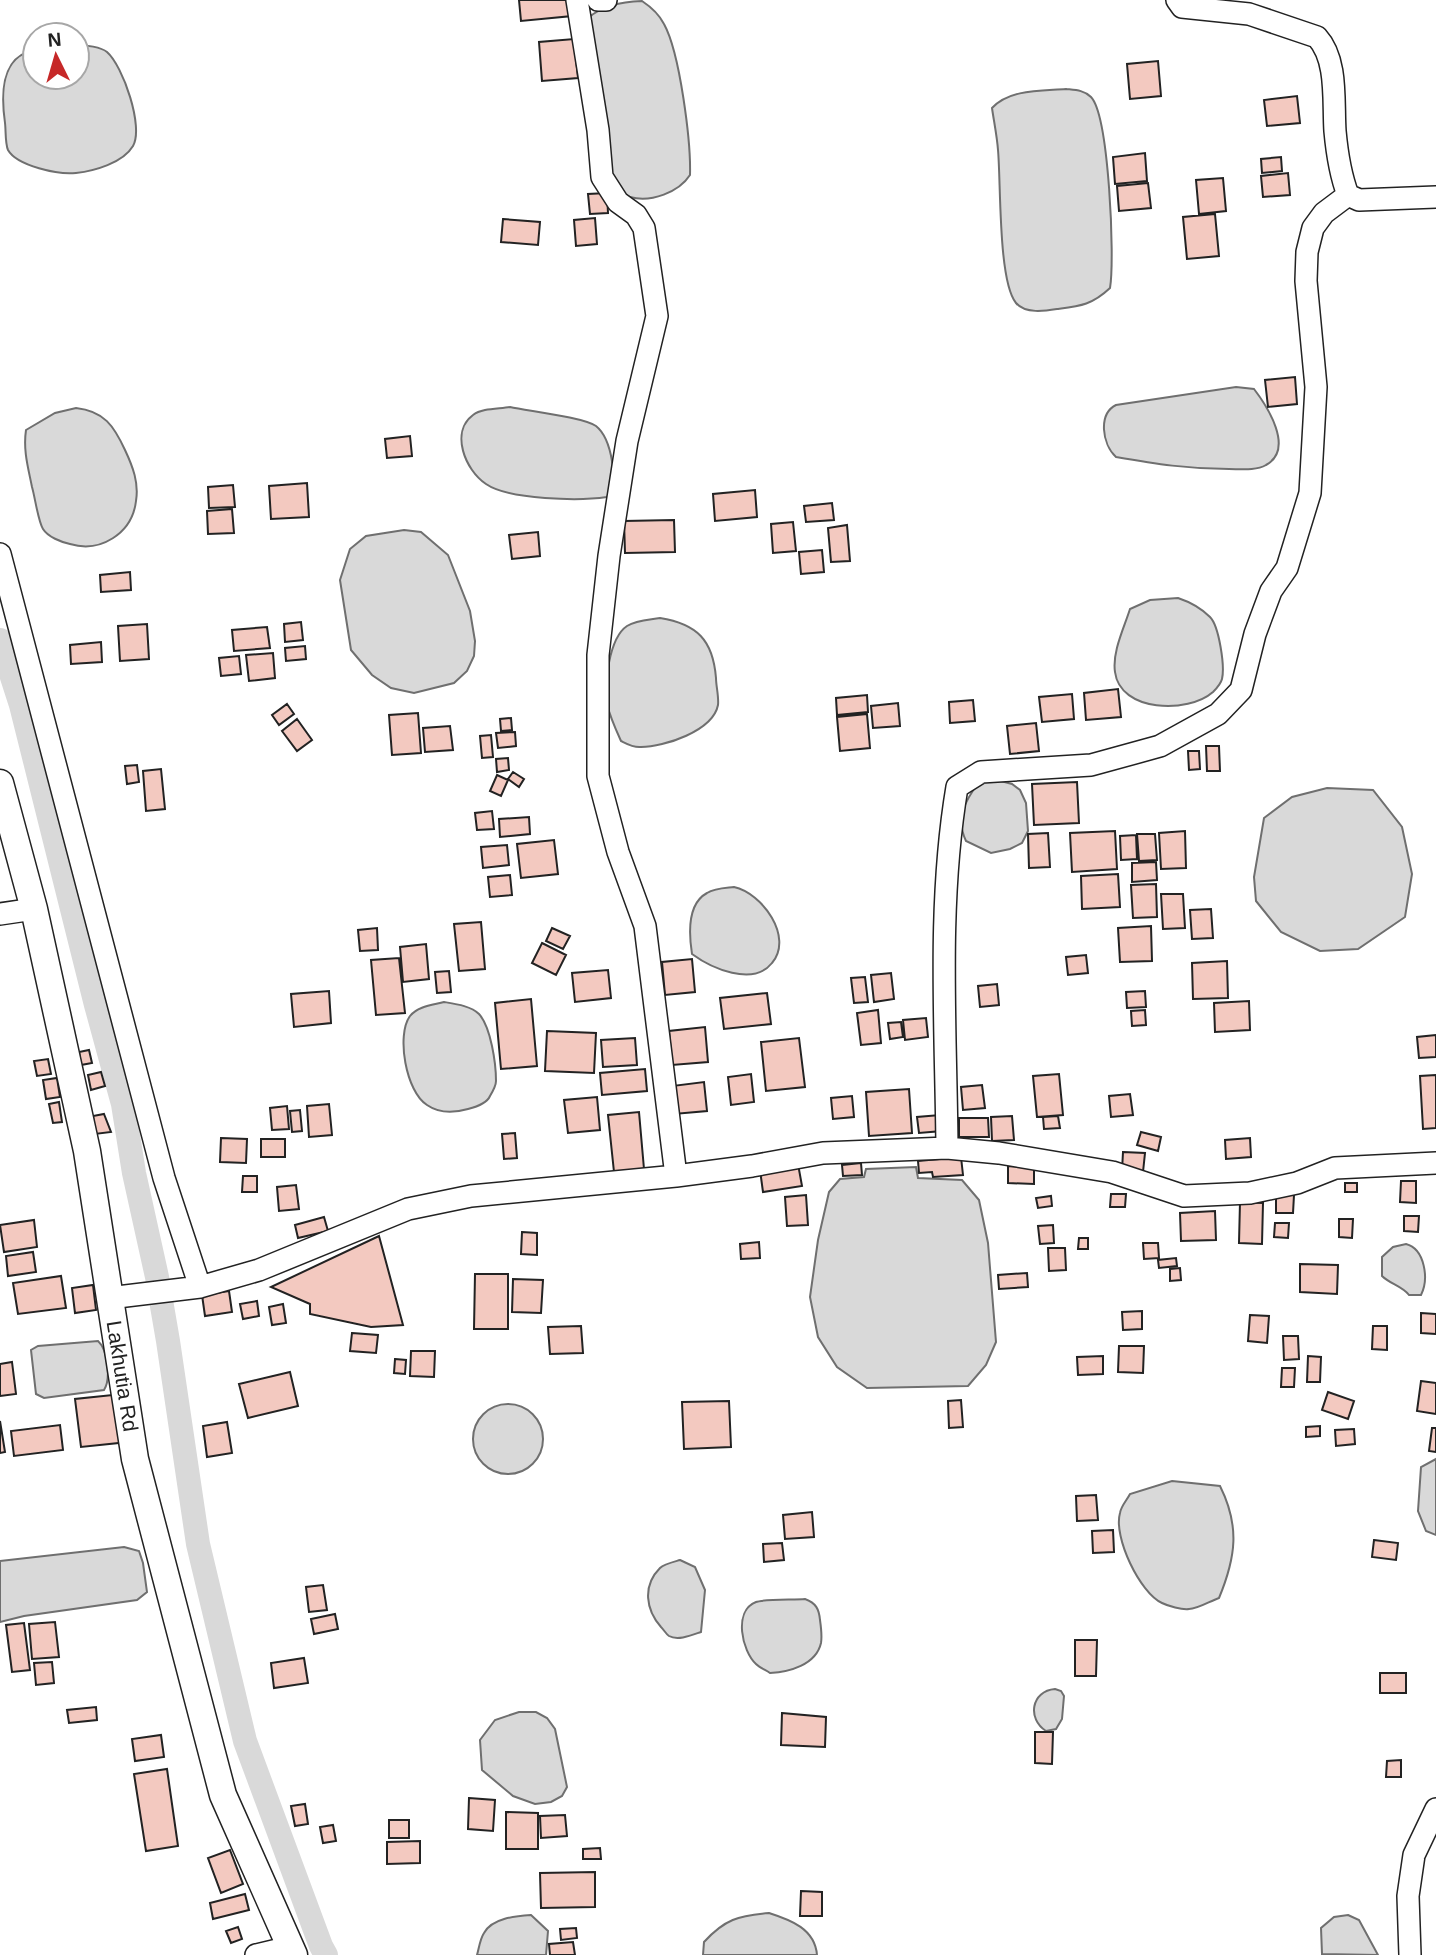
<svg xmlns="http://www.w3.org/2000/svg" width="1436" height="1955" viewBox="0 0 1436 1955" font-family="Helvetica,sans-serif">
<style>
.water{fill:#d9d9d9;stroke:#6f6f6f;stroke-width:2}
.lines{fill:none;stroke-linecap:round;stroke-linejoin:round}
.canal{stroke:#d9d9d9;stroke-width:24}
.building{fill:#f3c9c0;stroke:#222;stroke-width:2}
.minor-casing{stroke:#222;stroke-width:24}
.tertiary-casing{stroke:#222;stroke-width:29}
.minor{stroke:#fff;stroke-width:21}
.tertiary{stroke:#fff;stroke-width:26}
.labels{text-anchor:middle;stroke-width:5;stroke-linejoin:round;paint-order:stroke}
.street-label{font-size:21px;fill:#222;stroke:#fff}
</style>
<rect width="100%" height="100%" fill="#fff"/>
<path class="water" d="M642,1c9,6 17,13 22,23 16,29 27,118 26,151 -11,17 -39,28 -60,22 -6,-1 -13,-8 -18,-13l-25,-165c15,-14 34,-17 55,-18z
M77,45c9,0 24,2 30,7 16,14 37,75 26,94 -10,17 -39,25 -57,27 -17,2 -59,-7 -68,-23 -3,-7 -2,-19 -3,-27 -4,-28 -5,-67 30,-73v27h42z
M1066,89c9,1 18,1 25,8 18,19 24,162 19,191 -18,17 -30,18 -53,21 -12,2 -32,5 -41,-6 -18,-22 -15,-121 -18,-153 -1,-14 -4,-28 -6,-42 18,-19 49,-17 74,-19z
M1236,387l18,2c13,17 41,60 12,76 -10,6 -26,4 -37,4 -41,0 -73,-5 -113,-12 -14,-13 -18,-43 0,-52z
M510,407c18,4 73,10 86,19 10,8 14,23 16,35 3,14 5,24 -5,36 -27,4 -98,3 -121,-13 -21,-14 -36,-52 -13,-69 9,-7 26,-6 37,-8z
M76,408c28,3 38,18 49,42 8,17 14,33 11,51 -4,33 -36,52 -66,43 -9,-2 -22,-7 -27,-15 -5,-8 -8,-32 -11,-42 -4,-20 -9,-37 -6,-57l29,-17z
M404,530l17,2 27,23 22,56 5,30 -1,15 -7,15 -13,12 -40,10 -23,-5 -19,-13 -21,-25 -11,-70 10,-31 16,-13z
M1178,598c12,4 23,10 32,19 9,9 15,49 12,62 -1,4 -6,10 -9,13 -25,22 -93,20 -98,-20 -3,-20 9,-44 15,-63l20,-9z
M660,618c37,6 53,22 56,60 0,8 3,19 2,27 -5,26 -54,42 -77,42 -7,1 -14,-3 -20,-6 -5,-11 -11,-24 -14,-37 -3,-20 2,-66 20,-78 10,-6 22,-6 33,-8z
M997,780l15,4 8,6 6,13 2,28 -6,12 -12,6 -19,4 -25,-12c-11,-23 -1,-40 13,-59z
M1327,788l46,2 29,37 10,47 -7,43 -47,32 -38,2 -39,-19 -25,-31 -2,-24 10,-59 28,-21z
M734,887c28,6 60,50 38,76 -19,24 -61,5 -80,-9 -3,-19 -5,-50 15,-61 8,-5 19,-5 27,-6z
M444,1002c12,2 27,4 35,12 12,13 17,50 17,67 0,5 -3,10 -6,15 -3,7 -14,11 -22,13 -14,4 -28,5 -41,-4 -21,-13 -31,-70 -17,-89 8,-10 23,-11 34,-14z
M916,1167l2,11 44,2 17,20 9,43 8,99 -10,23 -18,21 -101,2 -30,-21 -19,-30 -8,-40 8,-57 11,-48 11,-13 24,-2 2,-8z
M1406,1244c19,5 23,35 15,51h-12c-7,-9 -19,-11 -27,-19v-19l11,-10z
M98,1341c10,9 13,38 6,49l-60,8 -8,-4 -5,-44 7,-4z
M473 1439a35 35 0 1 1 70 0a35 35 0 1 1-70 0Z
M1436,1459v76l-10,-4 -8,-20 3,-44z
M1172,1481l48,5c20,40 16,71 -1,112 -9,3 -21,11 -30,11 -7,1 -21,-3 -27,-6 -22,-10 -49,-66 -42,-90 1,-7 7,-13 10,-19z
M124,1547l15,4 4,12 4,29 -10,8 -113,16 -24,6v-61z
M680,1560l15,7 10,23 -4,42c-9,3 -23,9 -32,4 -3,-2 -5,-6 -8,-9 -15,-17 -19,-41 -1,-59 4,-4 13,-6 20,-8z
M805,1599c11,4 14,10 15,21 1,7 2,17 1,23 -5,22 -32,29 -51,30 -4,-3 -10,-5 -14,-9 -14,-13 -23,-53 0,-62 8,-3 39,-2 49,-3z
M1055,1689l6,2 3,5 -2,23 -6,10 -10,2c-19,-12 -15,-40 9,-42z
M519,1712h17l11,6 8,11 12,58 -5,9 -11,6 -16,2 -22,-8 -31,-26 -2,-30 15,-20z
M769,1913c22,7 46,16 48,42h-114l1,-13c21,-23 34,-26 65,-29z
M531,1915l17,16 -2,24h-69c2,-7 3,-16 7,-22 8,-15 32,-17 47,-18z
M1348,1915l11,5 19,35 -56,-1 -1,-26 13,-11z"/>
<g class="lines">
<path class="canal" d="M0,640l21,65 75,300 27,99 11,69 23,104 11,64 30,203 47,197 76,205 5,9"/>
</g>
<path class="building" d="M519,0h52l1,16 -51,5z
M574,39l4,39 -36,3 -3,-39z
M1158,61l3,35 -31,3 -3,-35z
M1297,96l3,27 -33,3 -3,-26z
M1145,153l2,28 -32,3 -2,-27z
M1281,157l1,14 -20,2 -1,-14z
M1288,173l2,22 -27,2 -2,-21z
M1223,178l3,33 -27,3 -3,-34z
M1148,183l3,25 -32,3 -2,-25z
M607,193l1,20 -18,1 -2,-20z
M1215,214l4,42 -32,3 -4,-42z
M595,218l2,26 -21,2 -2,-26z
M503,219l37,3 -2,23 -37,-3z
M1295,377l2,27 -29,3 -3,-27z
M410,436l2,20 -25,2 -2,-19z
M307,483l2,34 -38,2 -2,-33z
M233,485l2,22 -26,1 -1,-21z
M755,490l2,27 -42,4 -2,-27z
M832,503l2,17 -28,2 -2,-16z
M232,509l2,24 -26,1 -1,-23z
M674,520l1,32 -50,1 -1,-32z
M793,522l3,29 -23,2 -2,-29z
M847,525l3,36 -19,1 -3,-34z
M538,532l2,24 -28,3 -3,-24z
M822,550l2,22 -23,2 -2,-22z
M130,572l1,18 -30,2 -1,-17z
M301,622l2,18 -18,2 -1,-18z
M147,624l2,35 -29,2 -2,-35z
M267,627l3,21 -36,3 -2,-21z
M101,642l1,20 -31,2 -1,-19z
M305,646l1,13 -20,2 -1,-13z
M273,653l2,25 -26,3 -3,-26z
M239,656l2,18 -20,2 -2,-18z
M1118,689l3,28 -35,3 -2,-27z
M1072,694l2,25 -32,3 -3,-25z
M867,695l1,17 -31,3 -1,-17z
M973,700l2,21 -25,2 -1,-21z
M898,703l2,23 -27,2 -2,-22z
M287,704l7,10 -15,11 -7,-10z
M418,713l3,40 -29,2 -3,-40z
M867,714l3,34 -30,3 -3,-34z
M511,718l1,12 -11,1 -1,-12z
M297,719l15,21 -15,11 -15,-20z
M1036,723l3,28 -29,3 -3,-28z
M450,726l3,24 -28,2 -2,-24z
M515,732l1,14 -18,2 -2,-15z
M491,735l2,22 -11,1 -2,-22z
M1206,746h13l1,25h-13z
M1188,751h11l1,18 -11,1z
M508,758l1,12 -12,2 -1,-13z
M137,765l2,17 -12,2 -2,-18z
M161,769l4,40 -19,2 -3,-40z
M513,772l11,7 -5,8 -11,-8z
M497,775l11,5 -7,16 -11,-5z
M1077,782l2,41 -45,2 -2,-41z
M492,811l2,18 -17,1 -2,-17z
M529,817l1,17 -30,3 -1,-18z
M1115,831l2,38 -45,3 -2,-39z
M1185,831l1,37 -25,1 -2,-36z
M1048,833l2,34 -21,1 -1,-34z
M1137,834h18l2,26 -18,1z
M1136,835l1,24 -16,1 -1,-24z
M554,840l4,34 -37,4 -4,-34z
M507,845l2,20 -26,3 -2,-21z
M1156,862l1,18 -25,2v-19z
M1118,874l2,33 -38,2 -1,-33z
M510,875l2,20 -22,2 -2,-20z
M1156,884l1,33 -24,1 -2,-33z
M1161,894h22l2,34 -22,1z
M1211,909l2,29 -21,1 -2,-29z
M481,922l4,47 -26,2 -5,-47z
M1151,926l1,35 -32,1 -2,-34z
M377,928l1,22 -18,1 -2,-21z
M552,928l18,8 -7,13 -17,-8z
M542,943l24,12 -10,20 -24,-12z
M426,944l3,35 -26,3 -3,-35z
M1086,955l2,18 -20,2 -2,-18z
M399,958l6,55 -29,2 -5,-55z
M692,959l3,33 -30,3 -3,-33z
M1227,961l1,37 -35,1 -1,-36z
M608,970l3,28 -36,4 -3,-29z
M449,971l2,21 -14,1 -2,-21z
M891,973l3,26 -20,3 -3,-27z
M865,977l3,25 -14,1 -3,-25z
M997,984l2,21 -19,2 -2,-21z
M329,991l2,32 -37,4 -3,-33z
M1145,991l1,16 -19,1 -1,-16z
M767,993l4,31 -47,5 -4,-31z
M531,999l6,67 -36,3 -6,-66z
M1249,1001l1,29 -35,2 -1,-29z
M878,1010l3,33 -20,2 -4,-32z
M1145,1010l1,15 -14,1 -1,-15z
M926,1018l2,19 -23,3 -2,-20z
M901,1022l2,15 -13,2 -2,-16z
M705,1027l3,35 -36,3 -3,-34z
M547,1031l49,2 -2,40 -49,-2z
M1436,1035v22l-17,1 -2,-21z
M635,1038l2,27 -34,2 -2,-27z
M799,1038l6,49 -39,4 -5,-49z
M89,1050l3,13 -11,2 -2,-13z
M48,1059l3,15 -14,2 -3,-15z
M645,1069l2,22 -45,4 -2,-22z
M101,1072l4,14 -14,4 -3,-15z
M751,1074l3,28 -23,3 -3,-28z
M1059,1074l4,41 -26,2 -4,-41z
M1436,1075v53l-13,1 -3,-53z
M57,1078l3,19 -14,2 -3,-19z
M704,1082l3,29 -33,3 -2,-28z
M982,1085l3,23 -22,2 -2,-23z
M909,1089l3,44 -43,3 -3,-44z
M1130,1094l3,21 -22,2 -2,-21z
M852,1096l2,21 -21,2 -2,-21z
M597,1097l3,33 -32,3 -4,-33z
M59,1102l3,20 -9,1 -4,-19z
M329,1104l3,31 -23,2 -2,-31z
M287,1106l2,23 -17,1 -2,-22z
M300,1110l2,21 -10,1 -2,-21z
M639,1112l5,57 -30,3 -6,-57z
M104,1114l7,18 -16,2 -2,-18z
M940,1115l2,16 -23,2 -2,-16z
M1012,1116l2,24 -22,1 -1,-24z
M1058,1116l2,12 -16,1 -1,-12z
M959,1118h29l1,19h-30z
M1141,1132l20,5 -3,14 -21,-6z
M515,1133l2,25 -13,1 -2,-25z
M221,1138l26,1 -1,24 -26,-1z
M1250,1138l1,19 -25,2 -1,-19z
M261,1139h24v18h-24z
M1123,1152l22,1 -2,19 -21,-1z
M961,1157l2,18 -30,2 -1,-5 -13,1 -1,-12z
M861,1163l1,12 -19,1 -1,-11z
M798,1164l4,22 -39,6 -3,-22z
M1008,1166l26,1v17l-26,-1z
M243,1176h14v16h-15z
M1401,1181h15v22l-16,-1z
M1345,1183h12v9h-12z
M296,1185l3,24 -20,2 -2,-24z
M1111,1194h15l-1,13h-15z
M806,1195l2,30 -21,1 -2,-29z
M1276,1195h18l-1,18h-17z
M1051,1196l1,10 -14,2 -2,-10z
M1240,1202l23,1 -1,41 -23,-1z
M1215,1211l1,29 -35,1 -1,-28z
M1404,1216h15l-1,16 -14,-1z
M324,1217l4,14 -30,7 -3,-13z
M1339,1219h14l-1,19 -13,-1z
M34,1220l3,27 -33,5 -4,-27z
M1275,1223h14l-1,15 -14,-1z
M1053,1225l1,18 -14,1 -2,-18z
M522,1232l15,1v22l-16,-1z
M379,1236l24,89 -32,2 -61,-13v-10l-39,-17z
M1079,1238h9v11h-10z
M759,1242l1,16 -19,1 -1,-15z
M1143,1243h15l1,15 -15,1z
M1048,1248h17l1,22 -17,1z
M33,1252l3,20 -28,4 -2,-20z
M1176,1258l1,8 -18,2 -1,-8z
M1300,1264l38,1 -1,29 -37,-2z
M1180,1268l1,12 -11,1v-12z
M1027,1273l1,14 -29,2 -1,-14z
M475,1274h33v55h-34z
M61,1276l5,32 -48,6 -5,-31z
M513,1279l30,1 -2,33 -29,-1z
M93,1285l3,25 -21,3 -3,-25z
M229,1291l3,21 -27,4 -3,-21z
M257,1301l2,15 -16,3 -3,-15z
M283,1304l3,19 -14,2 -3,-18z
M1142,1311v18l-19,1 -1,-18z
M1421,1313l15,1v20l-15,-1z
M1250,1315l19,1 -2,27 -19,-2z
M581,1326l2,27 -33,1 -2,-27z
M1373,1326h14v24l-15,-1z
M352,1333l26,2 -2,18 -26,-2z
M1283,1336h15l1,23 -15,1z
M1119,1346h25l-1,27 -25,-1z
M411,1351h24l-1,26 -24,-1z
M1103,1356v18l-25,1 -1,-18z
M1308,1356l13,1 -1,25h-13z
M395,1359l11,1 -1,14 -11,-1z
M12,1362l4,32 -16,2v-32z
M1282,1368h13l-1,19h-13z
M290,1372l8,34 -50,12 -9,-34z
M1421,1381l15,2v31l-19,-3z
M1328,1392l26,9 -6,18 -26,-9z
M122,1394l6,48 -47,5 -6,-48z
M961,1400l2,27 -14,1 -1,-27z
M729,1401l2,46 -47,2 -2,-47z
M0,1421l5,31 -5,1z
M227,1422l5,31 -25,4 -4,-31z
M60,1425l3,25 -49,6 -3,-25z
M1320,1426v10l-14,1v-10z
M1432,1428h4v24l-7,-1z
M1354,1429l1,15 -19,2 -1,-16z
M1096,1495l2,25 -21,1 -1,-25z
M812,1512l2,25 -29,2 -2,-24z
M1113,1530l1,22 -21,1 -1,-22z
M1374,1540l24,3 -2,17 -24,-3z
M782,1543l2,17 -20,2 -1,-18z
M323,1585l4,25 -18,2 -3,-25z
M335,1614l3,15 -24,5 -3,-15z
M55,1622l4,35 -27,2 -3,-35z
M24,1623l6,47 -18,2 -6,-47z
M1075,1640h22l-1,36h-21z
M304,1658l4,25 -34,5 -3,-25z
M52,1662l2,21 -18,2 -2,-22z
M1380,1673h26v20h-26z
M96,1707l1,13 -28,3 -2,-13z
M782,1713l44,4 -1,30 -44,-2z
M1035,1732h18l-1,32 -17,-1z
M161,1735l3,22 -29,4 -3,-22z
M1401,1760v17h-15l1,-16z
M167,1769l11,77 -32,5 -12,-77z
M469,1798l26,2 -2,31 -25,-2z
M305,1804l3,20 -13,2 -4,-20z
M506,1812l32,1v36h-32z
M565,1815l2,21 -26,2 -1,-22z
M389,1820h20v18h-20z
M333,1825l3,16 -13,2 -3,-16z
M420,1841v22l-33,1v-22z
M600,1848l1,11h-18v-10z
M230,1850l13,34 -22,9 -13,-35z
M595,1872v35l-54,1 -1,-35z
M801,1891l21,1v24h-22z
M245,1894l4,16 -36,9 -3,-16z
M238,1927l4,12 -11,4 -5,-12z
M576,1928l1,10 -16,2 -1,-11z
M573,1942l2,13h-25l-1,-11z"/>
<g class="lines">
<g class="minor-casing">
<path id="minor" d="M577,0l21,130 4,47 16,25 18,13 8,13 13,88 -30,125 -18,115 -11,99v121l20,76 27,74 31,250
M598,0h8
M1177,0l5,7 67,7 68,23c21,23 16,64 18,94 2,22 5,43 13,64l11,5 77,-3
M0,554l164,624 36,109
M0,914l34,-5
M947,1148c-1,-120 -10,-242 10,-361l24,-15 110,-7 69,-19 58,-32 23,-24 14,-56 16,-43 16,-23 23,-75 6,-106 -10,-106 1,-29 6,-24 11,-15 24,-18
M109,1298l91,-11 59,-17 149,-61 63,-13 205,-20 76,-10 71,-13 124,-5 52,5 113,19 72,24 66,-3 47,-10 38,-15 101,-5
M256,1955l34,-8
M1410,1955l-2,-59 6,-41 22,-46"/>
</g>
<g class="tertiary-casing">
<g id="tertiary">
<path id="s1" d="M0,783l34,126 53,242 48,308 88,336 71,160"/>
</g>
</g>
<use href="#minor" class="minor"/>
<use href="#tertiary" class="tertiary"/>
</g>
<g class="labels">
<g class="street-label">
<text dy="7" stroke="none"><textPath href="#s1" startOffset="606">Lakhutia Rd</textPath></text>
</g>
</g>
<g transform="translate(56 56) rotate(355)"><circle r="33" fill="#ffffff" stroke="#a7a7a7" stroke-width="2"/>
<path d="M0-5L12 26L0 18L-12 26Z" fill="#c62828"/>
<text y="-10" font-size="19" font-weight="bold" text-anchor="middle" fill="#222222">N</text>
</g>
</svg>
